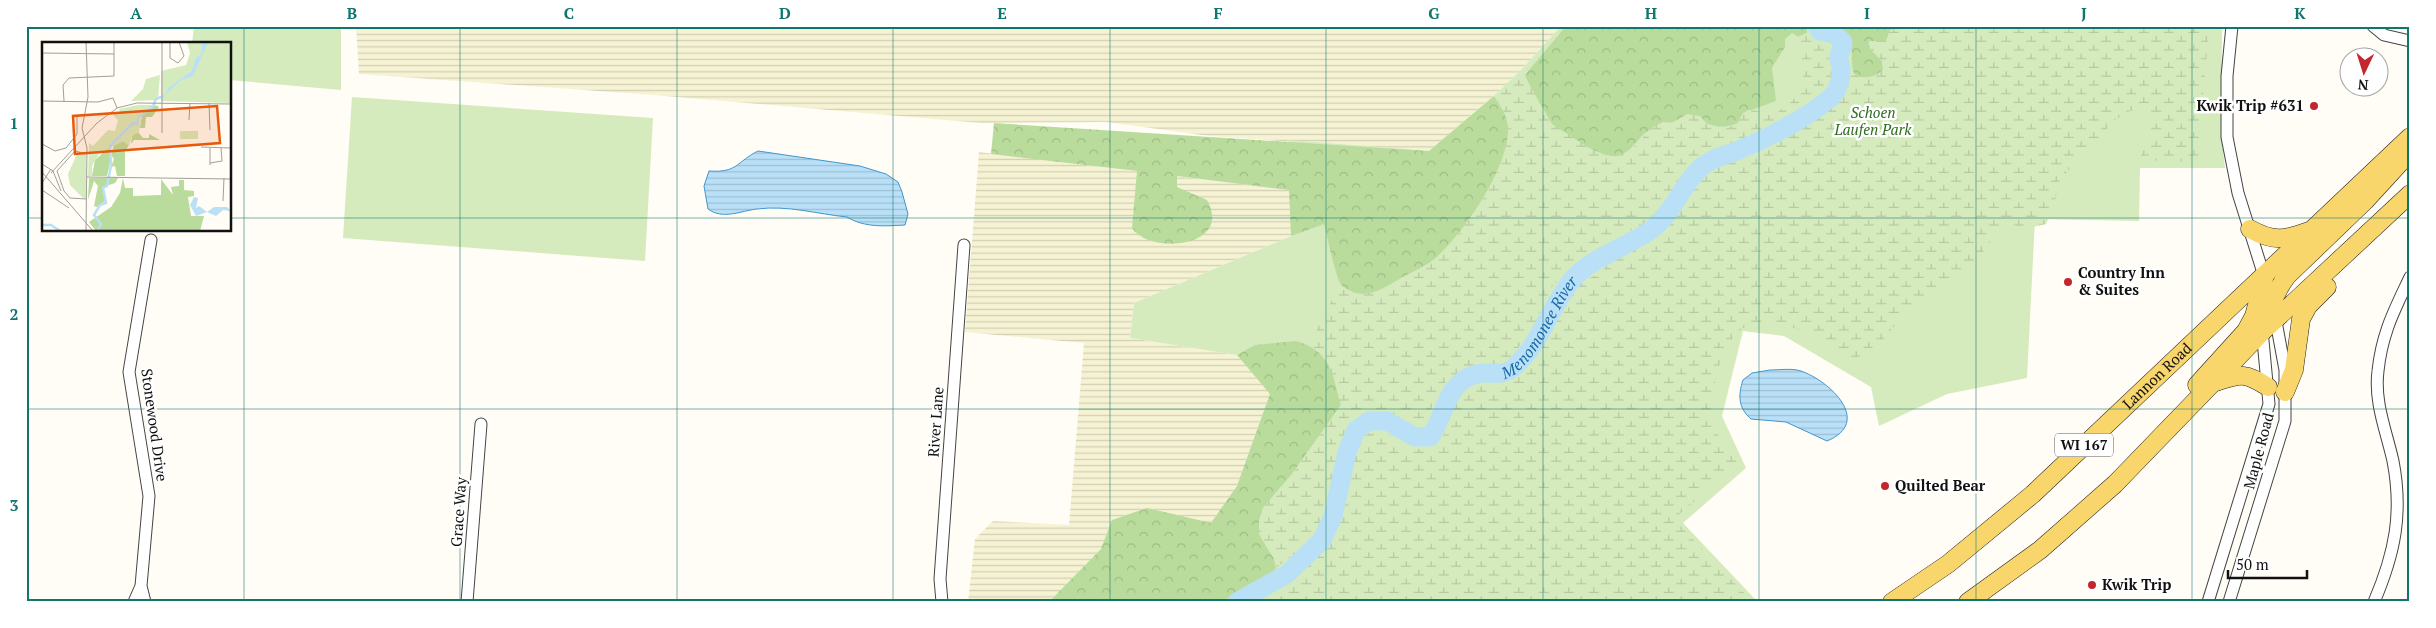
<svg xmlns="http://www.w3.org/2000/svg" width="2436" height="628" viewBox="0 0 2436 628" font-family="'PT Serif',serif">
<style>
.farmland{fill:url(#farmland-rules)}
.grass{fill:#d5ebbd}
.forest{fill:url(#forest-crowns)}
.wetland{fill:url(#wetland-marsh)}
.water{fill:url(#water-rules);stroke:#3f96cf}
.lines{fill:none;stroke-linecap:round;stroke-linejoin:round}
.river{stroke:#b9e0f7;stroke-width:19}
.street-casing{stroke:#444;stroke-width:13}
.primary-casing{stroke:#222;stroke-width:19}
.street{stroke:#fff;stroke-width:11}
.primary{stroke:#f9d66b;stroke-width:18}
.grid{fill:none;stroke:#0f766e;stroke-width:1;stroke-opacity:0.55}
.poi-dot{fill:#c4262e;stroke:#fff;stroke-width:2}
.labels{text-anchor:middle;stroke-width:5;stroke-linejoin:round;paint-order:stroke}
.shield{fill:#fff;stroke:#585858;stroke-width:1}
.shield-label{font-size:14px;font-weight:bold;fill:#111}
.poi-label{font-size:15px;font-weight:bold;fill:#111;stroke:#fff;text-anchor:start}
.park-label{font-size:15px;font-style:italic;fill:#2f6b1f;stroke:#fff}
.street-label{font-size:15px;fill:#111;stroke:#fff}
.water-label{font-size:16px;font-style:italic;fill:#1768a6;stroke:#fff}
.inset-river{fill:none;stroke:#b9e0f7;stroke-width:2.5}
.inset-road{fill:none;stroke:#a09f9a;stroke-width:1}
.view{fill:#e8590c;fill-opacity:0.15;stroke:#e8590c;stroke-width:2.5}
.inset-edge{fill:none;stroke:#111;stroke-width:2.5}
.neatline{fill:none;stroke:#0f766e;stroke-width:2}
.grid-label{font-size:16px;text-anchor:middle;font-weight:bold;fill:#0f766e}
</style>
<defs>
<pattern id="farmland-rules" width="6" height="5" patternUnits="userSpaceOnUse" patternTransform="scale(1.25)"><rect width="6" height="5" fill="#f6f3d4"/><path d="M0 2.5h6" fill="none" stroke="#d2cfb5"/></pattern>
<pattern id="forest-crowns" width="20" height="18" patternUnits="userSpaceOnUse" patternTransform="scale(1.25)"><rect width="20" height="18" fill="#b9dc9c"/><path d="M2 6a3 3 0 1 1 6 0M12 15a3 3 0 1 1 6 0" fill="none" stroke="#9ebc85"/></pattern>
<pattern id="wetland-marsh" width="20" height="14" patternUnits="userSpaceOnUse" patternTransform="scale(1.25)"><rect width="20" height="14" fill="#d5ebbd"/><path d="M1 5h8M5 5V1M11 12h8M15 12V8" fill="none" stroke="#b6c8a1"/></pattern>
<pattern id="water-rules" width="6" height="5" patternUnits="userSpaceOnUse" patternTransform="scale(1.25)"><rect width="6" height="5" fill="#b9e0f7"/><path d="M0 2.5h6" fill="none" stroke="#9ebfd3"/></pattern>
</defs>
<rect width="100%" height="100%" fill="#fffdf5"/>
<path class="farmland" d="M356,26h1205l-50,55 -82,70 -220,-15 -103,-14 -125,1 -327,-28 -295,-21z
M979,152l311,38 1,46 -157,67 -4,35 107,17 33,38 -33,93 -26,38 -64,-16 -35,12 -11,29 -52,53h-81l7,-63 18,-18 76,4 15,-182 -119,-11z"/>
<path class="grass" d="M194,26h147v64l-111,-10v-36h-38z
M1561,26h661l-1,104 4,38h-85l-1,53 -104,-2 -8,159 -80,16 -68,32 -8,-39 -87,-51 -41,-5 -21,85 24,52 -63,55 72,76 -9,3h-697l52,-53 11,-29 35,-12 64,15 26,-37 33,-93 -33,-38 -107,-17 4,-35 157,-67 -2,-96 140,11 82,-70z
M352,97l301,21 -8,143 -302,-23z"/>
<path class="forest" d="M1566,26h241v7l-9,4 -6,-4 -7,6v8l-13,21 4,33 -33,12 -5,10c-28,12 -37,-10 -58,-3 -10,3 -28,7 -36,14 -9,8 -13,18 -26,22 -13,4 -59,-22 -67,-33 -8,-13 -21,-34 -26,-48z
M1822,26h75l-7,5 -4,10 -13,10 9,10 1,9c-9,8 -19,10 -29,4l-3,-9 -1,-22 -9,-11z
M1494,96c6,9 13,19 14,30 3,38 -44,108 -72,132 -10,9 -26,15 -39,23 -17,10 -38,22 -55,5 -6,-6 -15,-51 -18,-62l-33,12 -2,-46 -112,-14v11l30,13c27,48 -58,55 -75,28l5,-57 -146,-17 3,-31 435,28z
M1296,341c37,11 36,31 45,64l-49,69 -29,34 -4,26 15,25 2,9 -7,10 -11,8 -38,16h-171l52,-53 11,-29 35,-12 64,15 26,-37 33,-92 -33,-39 18,-10z"/>
<path class="wetland" d="M1897,26h312l-11,136 -59,-2 9,-19 4,-18 -9,-15 -16,4 -12,8 -45,48 -11,14 -5,24 -8,18 -22,5 -12,-5 -19,14 -14,19 -42,36 -25,12 -30,36 -31,21c-21,-13 -45,-32 -70,-38 -43,-12 -59,24 -66,59 -2,13 -6,26 -3,38 4,15 18,30 27,42l-65,56 74,78 -12,5h-468c22,-15 57,-51 69,-73l15,-56 3,-26 7,-10 14,-7c19,4 16,11 30,17 4,2 11,2 15,2 29,2 25,-36 35,-54 11,-10 25,-8 38,-10 13,-3 23,-10 32,-19l47,-80 27,-13 9,-10 51,-31 14,-16 29,-41 11,-10 38,-13 24,-15 28,-13 35,-26 6,-13 -1,-7 3,-7 -3,-12 3,-20c8,10 3,23 7,35 10,6 20,4 29,-4l-1,-9 -14,-14 1,-6h17l4,-10z
M1792,33l6,4 9,-4 12,6h10l4,8 -4,11 5,18 -4,12 -36,25 -48,26 -39,17 -29,29 -26,35 -19,9 -45,31 -22,11 -15,17 -20,44 -22,27 -16,8 -24,1 -22,11 -15,27 -4,22 -11,2 -20,-11 -26,-6 -20,9 -10,19 -7,42 -10,17 -4,28 -3,6 -21,19 -20,15 -2,-9 -15,-25v-14l4,-12 29,-34 49,-69c-8,-27 -7,-43 -32,-60l31,-61c22,19 39,7 61,-6 11,-6 26,-12 36,-21 27,-25 75,-92 71,-131 -1,-12 -8,-21 -14,-30l27,-26 31,54 37,24 16,7 12,2 14,-7 22,-23 10,-5 9,1 15,-9 13,2 9,10 18,2 11,-5c3,-5 5,-13 13,-13 6,-1 11,5 18,5 7,-1 12,-5 17,-9 26,-19 19,-48 6,-73z"/>
<path class="water" d="M758,151l102,15 26,8 12,8 4,10 6,22 -3,11c-20,1 -40,3 -58,-8 -30,-3 -59,-12 -90,-8 -17,2 -34,11 -49,0l-4,-23 5,-15c29,2 27,-9 49,-20z
M1770,370c10,0 22,-2 31,1 29,10 72,51 26,70l-41,-19 -35,-3c-13,-11 -13,-24 -8,-39l9,-7z"/>
<g class="lines">
<path class="river" id="s1" d="M1237,602l50,-28 35,-34 11,-24 14,-64 9,-22 13,-9h18l28,16h15c16,-22 15,-55 47,-63 12,-3 25,3 36,-6 27,-23 37,-61 59,-88 20,-24 55,-32 80,-51 22,-16 31,-48 52,-64 10,-8 23,-10 35,-15 27,-11 74,-35 94,-55 5,-6 8,-16 8,-24 1,-5 -3,-10 -2,-15 1,-5 4,-9 4,-14l-10,-9 -13,-2 -3,-5"/>
<g class="street-casing">
<path id="street" d="M2232,26l-5,50v61l11,56 27,86
M2373,26l11,9 26,6
M134,602l7,-16
M145,602l-4,-16 8,-90 -20,-124 22,-132
M467,602l14,-178
M942,602l-2,-23 24,-334
M2208,602l61,-198 -7,-74
M2229,602l56,-181v-51l-10,-54
M2374,602c21,-49 29,-89 19,-141 -7,-31 -19,-59 -15,-90 4,-38 16,-60 32,-94"/>
</g>
<g class="primary-casing">
<g id="primary">
<path d="M2250,229c24,13 34,11 59,2"/>
<path d="M2263,331c5,-20 11,-38 24,-55l78,-75 45,-49"/>
<path d="M2216,382c25,-8 29,-10 52,5"/>
<path d="M2197,385l49,-54 8,-15 11,-41"/>
<path d="M2285,392l9,-22 7,-51 7,-13 19,-19"/>
<path id="s2" d="M1892,602l56,-38 85,-70 377,-357"/>
<path d="M1968,602l72,-52 75,-66 147,-152 148,-138"/>
</g>
</g>
<use href="#street" class="street"/>
<use href="#primary" class="primary"/>
</g>
<path class="grid" d="M244,26v576M460,26v576M677,26v576M893,26v576M1110,26v576M1326,26v576M1543,26v576M1759,26v576M1976,26v576M2192,26v576M26,218h18M230,218h2180M26,409h2384"/>
<g class="poi-dot">
<circle cx="2314" cy="106" r="5"/>
<circle cx="2068" cy="282" r="5"/>
<circle cx="1885" cy="486" r="5"/>
<circle cx="2092" cy="585" r="5"/>
</g>
<g class="labels">
<rect class="shield" x="2055" y="433.5" width="58" height="23" rx="4"/>
<g class="shield-label">
<text x="2084" y="450">WI 167</text>
</g>
<g class="poi-label">
<text x="2304" y="111" text-anchor="end">Kwik Trip #631</text>
<text x="2078" y="278">Country Inn<tspan x="2078" dy="17">&amp; Suites</tspan></text>
<text x="1895" y="491">Quilted Bear</text>
<text x="2102" y="590">Kwik Trip</text>
</g>
<g class="park-label">
<text x="1873" y="118">Schoen<tspan x="1873" dy="17">Laufen Park</tspan></text>
</g>
<g class="street-label">
<text dy="5" stroke="none"><textPath href="#s2" startOffset="349">Lannon Road</textPath></text>
<text transform="translate(936 422) rotate(-86)" y="5">River Lane</text>
<text transform="translate(154 425) rotate(82)" y="5">Stonewood Drive</text>
<text transform="translate(2259 451) rotate(-75)" y="5">Maple Road</text>
<text transform="translate(459 512) rotate(-86)" y="5">Grace Way</text>
</g>
<g class="water-label">
<text dy="6" stroke="none"><textPath href="#s1" startOffset="470">Menomonee River</textPath></text>
</g>
</g>
<g transform="translate(42 42)">
<rect width="189" height="189" fill="#fffdf5"/>
<path d="M145,0h44v61l-70,-2v-30l25,-6 4,-12zM138,89h18v8h-18z" fill="#d5ebbd"/>
<path d="M113,63l4,2 -7,10h-6l-1,11h-5l2,-14zM96,90l5,6h6v-4l11,6h-26l-3,4 1,-8zM81,99l6,4 -4,6v25h-8l-2,-10 -4,1 3,-8 -3,-4 3,-10zM67,105l2,12 -4,17h-15l3,-16zM47,136h29l-3,5 -12,4 2,14 -8,6 -3,-1 4,-20 -4,-5 -6,19zM81,136l2,10h8v8l28,-1v-16l12,16 -2,-8 8,-1v-6h5v10l10,1v5l-6,1 3,19h13l-4,15h-104l-7,-9 22,-15 9,-14z" fill="#b9dc9c"/>
<path d="M118,33l-2,25 -27,1 12,-12 3,-10zM96,63h16l-13,9 -3,4 -1,5h-4l-14,17 14,-16h5l4,-9 -3,17 -7,4 -3,10 -6,-5 -24,13 -7,12v10h-4l1,-33 4,3 15,-16 7,1 3,-11 -5,-5 7,-3 -1,-3zM36,110l8,2v44h-3l-13,-13 -2,-11z" fill="#d5ebbd"/>
<path d="M160,0h6l-15,34 -12,4 -17,16 5,-9 23,-16 4,-13 6,-4zM152,155l4,1 -2,10 3,-2 8,6 7,-5h13l4,4 -8,-1 -7,6 -9,-4 -11,4 -6,-11z" fill="#b9e0f7"/>
<path class="inset-river" d="M0,183h9l9,6M55,189l4,-7 -7,-9 6,-10 6,-2 -3,-15 4,-2 4,-20 -1,-20 23,-23 4,1 2,-7 14,-11 3,-7 8,-3"/>
<path class="inset-road" d="M128,0v16l8,5 6,-7 -5,-14M0,11l72,1M0,59l56,1 15,-4 4,10M22,59l-1,-16 6,-7 45,-2v-34M167,61l1,27M147,78l1,-17M120,91v-91M0,102l13,7 11,-3 11,-14v-18l10,-1M159,105l30,1M168,121l12,-2 -1,-13M0,122l11,7 8,20M168,123v-17M0,130l51,59M9,131l46,-50 20,-15 20,-5 94,1M45,135l144,2M0,141l9,-14M0,148l27,18M44,157l-16,-1 -6,-7 -7,-20 18,-20 12,3M181,159l1,-23M44,189l1,-83 -5,-20 6,-31 -2,-55"/>
<path class="view" d="M175,64l3,37 -145,11 -2,-38z"/>
<rect width="189" height="189" class="inset-edge"/>
</g>
<rect width="2436" height="628" fill="none" stroke="#ffffff" stroke-width="55"/>
<g transform="translate(2364 72) rotate(184)"><circle r="24" fill="#ffffff" stroke="#a0a0a0"/>
<path d="M0-4L9 19L0 12L-9 19Z" fill="#c4262e"/>
<text y="-8" font-size="14" font-weight="bold" text-anchor="middle" fill="#111111">N</text>
</g>
<path d="M2228 570v8h79v-8" fill="none" stroke="#111111" stroke-width="2.5"/>
<text x="2236" y="570" font-size="15" fill="#111111" stroke="#ffffff" stroke-width="4" paint-order="stroke">50 m</text>
<rect x="28" y="28" width="2380" height="572" class="neatline"/>
<g class="grid-label">
<text x="136" y="19">A</text>
<text x="352" y="19">B</text>
<text x="569" y="19">C</text>
<text x="785" y="19">D</text>
<text x="1002" y="19">E</text>
<text x="1218" y="19">F</text>
<text x="1434" y="19">G</text>
<text x="1651" y="19">H</text>
<text x="1867" y="19">I</text>
<text x="2084" y="19">J</text>
<text x="2300" y="19">K</text>
<text x="14" y="129">1</text>
<text x="14" y="320">2</text>
<text x="14" y="511">3</text>
</g>
</svg>
